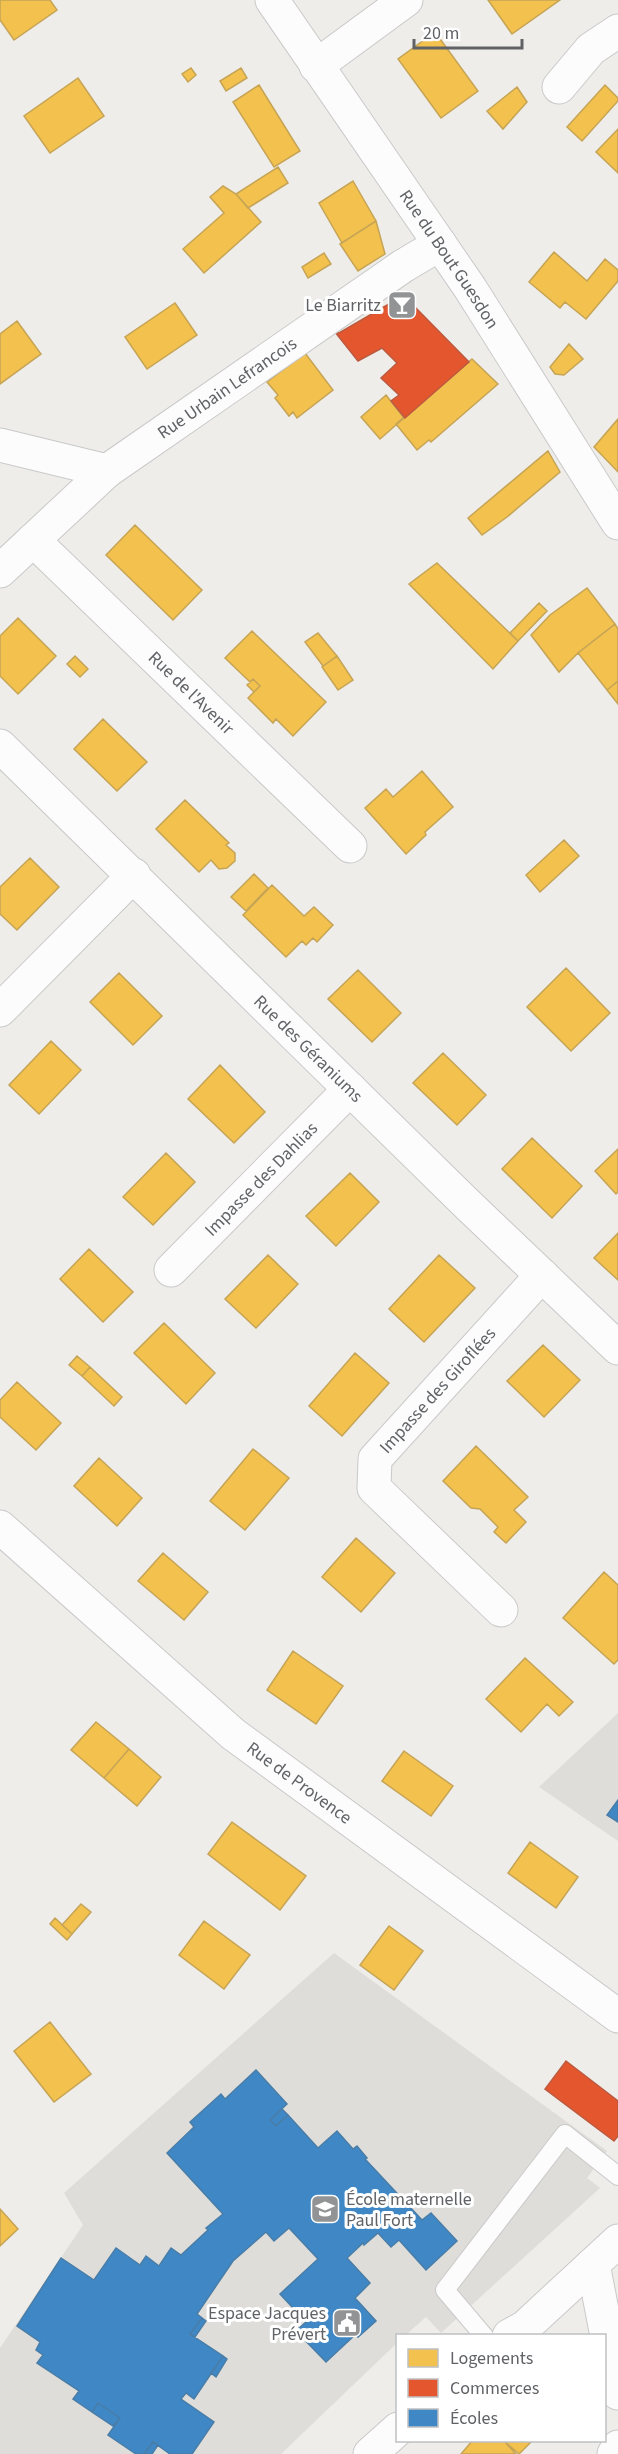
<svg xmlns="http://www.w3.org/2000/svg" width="618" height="2454" viewBox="0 0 618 2454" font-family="'Source Sans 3',sans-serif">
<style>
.education{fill:#deddd9}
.homes{fill:#f2c14e;stroke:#c6a455;stroke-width:1.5}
.shops{fill:#e4572e;stroke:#bc5a3f;stroke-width:1.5}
.schools{fill:#3f88c5;stroke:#497da8;stroke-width:1.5}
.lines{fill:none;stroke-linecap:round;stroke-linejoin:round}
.lane-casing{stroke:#c9c9c9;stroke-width:20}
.street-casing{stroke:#c9c9c9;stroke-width:35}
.secondary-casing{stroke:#cacaca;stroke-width:35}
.lane{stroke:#fcfcfc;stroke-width:18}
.street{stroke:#fcfcfc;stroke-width:33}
.secondary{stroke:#fcfcfc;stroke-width:33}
.labels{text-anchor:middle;stroke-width:6;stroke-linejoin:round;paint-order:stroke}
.street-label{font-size:18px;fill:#606266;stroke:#fff}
.poi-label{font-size:18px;fill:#606266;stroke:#fff;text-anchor:end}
</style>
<rect width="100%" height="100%" fill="#eeedea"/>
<path class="education" d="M618,1713v128l-79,-54z
M334,1953l273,198 -20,27 13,10 -159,145 -15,-16 -20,18 -8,1 -1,7 -116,111h-281v-106l83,-123 -19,-32z"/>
<path class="homes" d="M0,0h50l7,10 -43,30 -14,-20z
M488,0h72l-48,34z
M435,32l43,59 -37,27 -43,-59z
M191,68l5,7 -8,7 -6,-8z
M241,68l6,10 -21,13 -6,-10z
M78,78l26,38 -54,37 -26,-37z
M259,85l41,66 -26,16 -41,-65z
M605,85l13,13v3l-36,40 -15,-14z
M517,87l10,15 -24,27 -16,-18z
M618,129v44l-22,-21z
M278,167l10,16 -40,25 -12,-14z
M353,181l23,40 -34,22 -23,-40z
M223,186l13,8 25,28 -57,51 -21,-24 41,-36 -14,-16z
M376,221l9,33 -27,17 -18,-27z
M554,252l33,29 18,-22 13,11v11l-32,38 -21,-17 -5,6 -31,-26z
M324,253l7,11 -23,14 -6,-11z
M175,303l22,32 -50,34 -22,-32z
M17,321l24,33 -41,30v-50z
M569,344l14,15 -19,16 -9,-1 -5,-7z
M305,353l28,37 -36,28 -4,-6 -4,4 -14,-18 3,-3 -11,-13z
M472,359l26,25 -67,58 -2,-2 -12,10 -21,-26z
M386,395l18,23 -24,21 -19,-22z
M618,419v53l-24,-25z
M548,451l12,21 -53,45 -25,18 -14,-17z
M135,525l67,65 -29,30 -67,-65z
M437,563l81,78 -25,28 -84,-85z
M587,588l28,36 -37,29 -19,19 -28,-37 19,-20z
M539,603l8,8 -29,30 -8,-8z
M18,618l38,38 -38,38 -18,-18v-40z
M615,624l3,5v52l-11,9 -29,-37z
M252,631l74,71 -33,34 -17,-17 -3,4 -25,-25 12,-12 -7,-7 -3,3 -25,-24z
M318,633l19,23 -14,10 -18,-24z
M75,656l13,13 -8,8 -13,-13z
M337,656l16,24 -15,10 -16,-23z
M253,679l7,7 -6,6 -7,-7z
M618,681v23l-11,-14z
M103,719l44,43 -30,29 -43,-42z
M422,771l31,36 -28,25 1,3 -20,19 -41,-46 21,-19 7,8z
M185,800l44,43 -3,2 9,8v8l-8,7 -8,1 -8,-9 -12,12 -43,-43z
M564,840l15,16 -39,36 -14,-17z
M30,858l29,29 -42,43 -17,-16v-27z
M254,874l14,14 -22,23 -15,-14z
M272,885l32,31 10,-9 19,18 -16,17 -4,-4 -7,7 -4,-4 -16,16 -43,-42z
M566,968l44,45 -39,38 -44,-44z
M358,970l43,43 -29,29 -44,-43z
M119,973l43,43 -29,29 -43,-43z
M51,1041l30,29 -42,44 -30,-29z
M443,1053l43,42 -29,30 -44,-42z
M220,1065l45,47 -31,31 -46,-44z
M532,1138l50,48 -30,32 -50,-49z
M618,1149v43l-2,2 -21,-23z
M166,1153l29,29 -42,43 -30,-28z
M350,1173l29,29 -43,44 -30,-30z
M618,1233v47l-24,-22z
M89,1249l44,43 -30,30 -43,-43z
M268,1255l30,29 -42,44 -31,-29z
M439,1255l36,33 -51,54 -35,-33z
M164,1323l51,50 -29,31 -52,-51z
M543,1345l37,35 -36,37 -37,-36z
M355,1353l34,30 -47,53 -33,-30z
M77,1356l13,11 -8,9 -13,-11z
M90,1367l32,30 -8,9 -32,-30z
M17,1382l44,41 -25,27 -36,-33v-17z
M476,1446l52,51 -14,13 12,12 -20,21 -12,-11 4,-5 -18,-18 -9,-1 -28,-27z
M253,1449l36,29 -44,52 -35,-29z
M99,1458l43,40 -25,28 -43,-40z
M356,1538l39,35 -34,39 -39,-35z
M163,1553l45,39 -24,28 -46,-39z
M604,1572l14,13v75l-4,4 -51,-46z
M293,1651l50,35 -27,38 -49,-34z
M525,1658l48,44 -14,14 -12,-12 -26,28 -35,-33z
M96,1722l33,27 -25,29 -33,-28z
M129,1749l32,28 -24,29 -33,-28z
M404,1751l49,35 -22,30 -49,-35z
M232,1822l74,54 -26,34 -72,-56z
M530,1842l48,35 -22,31 -48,-35z
M81,1904l10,8 -19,22 -10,-9z
M55,1918l17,16 -5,6 -17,-16z
M204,1921l46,34 -26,34 -45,-34z
M389,1926l34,25 -29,39 -34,-25z
M50,2022l41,52 -37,28 -40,-51z
M0,2209l18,20 -18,17z
M473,2440h30l13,14h-55z
M503,2440h30l-14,14z"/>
<path class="shops" d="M394,301l17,2 58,59 -64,56 -14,-17 8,-6 -18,-17 16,-15 -15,-15 -24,13 -23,-29 2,-1 2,2z
M566,2061l52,40v35l-4,5 -69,-52z"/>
<path class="schools" d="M618,1800v22l-11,-7z
M256,2070l31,34 -17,16 6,6 12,-11 30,33 19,-17 16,18 4,-3 10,12 -2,1 57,61 9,-7 26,28 -31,29 -27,-30 -8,7 -13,-14 -14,12 -1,-2 -16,15 23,25 -15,15 21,23 -18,16 -2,-3 -30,28 -30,-31 10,-9 -26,-28 38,-35 -29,-31 -15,13 -8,-9 -33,29 -36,53 5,4 -12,16 33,22 -29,43 -8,-6 -5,6 33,23 -22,32h-22l-17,-12 -9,12h-8l-28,-19 12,-17 -22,-15 -6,9 -19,-13 6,-8 -42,-28 6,-8 -7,-5 4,-8 -23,-16 44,-68 33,22 22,-32 24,17 6,-9 13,10 12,-18 10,7 27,-25 -2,-2 17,-14 -56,-61 27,-26 -4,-5 31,-28 4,5z
M282,2109l6,6 -12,11 -6,-6z
M202,2318l4,3 -11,16 -5,-3z
M223,2356l4,3 -11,18 -5,-4z
M98,2403l22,15 -7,8 -21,-14z
M153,2442l5,3 -6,9h-8z"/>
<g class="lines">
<g class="lane-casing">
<path id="lane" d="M484,2336l-39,-46 120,-156 53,42"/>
</g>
<g class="street-casing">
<g id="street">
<path d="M316,66l90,-66"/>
<path d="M559,87l32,-38 27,-18"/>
<path id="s1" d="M0,445l107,26 296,-205 37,-22"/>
<path id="s2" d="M33,540l317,306"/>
<path d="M0,571l107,-100"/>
<path id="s3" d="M0,746l465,456 153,146"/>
<path d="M0,1010l134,-135"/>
<path id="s4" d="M171,1270l179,-181"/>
<path id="s5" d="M0,1527l233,207 385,282"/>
<path id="s6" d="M501,1610l-127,-122 1,-29 167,-184"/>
<path d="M593,2264l25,129"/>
<path d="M509,2336l16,-9 93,-86"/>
<path d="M370,2454l28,-25"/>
<path d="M614,2454l4,-7"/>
</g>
</g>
<g class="secondary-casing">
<g id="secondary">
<path id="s7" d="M272,0l198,288 148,235"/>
</g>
</g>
<use href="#lane" class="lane"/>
<use href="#street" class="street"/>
<use href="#secondary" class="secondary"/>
</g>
<defs>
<g id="bar-square" transform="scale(1.5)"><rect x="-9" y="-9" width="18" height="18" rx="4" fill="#929394" stroke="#fff"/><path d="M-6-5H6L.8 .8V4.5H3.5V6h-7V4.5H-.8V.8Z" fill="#fff"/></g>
<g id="school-square" transform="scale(1.5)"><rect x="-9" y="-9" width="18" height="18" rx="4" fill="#929394" stroke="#fff"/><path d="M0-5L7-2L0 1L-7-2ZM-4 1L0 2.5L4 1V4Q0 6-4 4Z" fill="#fff"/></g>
<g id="civic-square" transform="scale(1.5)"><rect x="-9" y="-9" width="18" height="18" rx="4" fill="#929394" stroke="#fff"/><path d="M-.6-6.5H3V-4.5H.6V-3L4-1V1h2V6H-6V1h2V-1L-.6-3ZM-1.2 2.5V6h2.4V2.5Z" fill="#fff"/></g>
</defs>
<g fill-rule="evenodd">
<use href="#bar-square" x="402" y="305"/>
<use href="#school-square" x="325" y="2209"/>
<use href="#civic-square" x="347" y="2323"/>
</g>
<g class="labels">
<g class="street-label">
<text dy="6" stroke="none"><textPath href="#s7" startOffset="314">Rue du Bout Guesdon</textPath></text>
<text dy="6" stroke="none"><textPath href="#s1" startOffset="256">Rue Urbain Lefrancois</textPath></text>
<text dy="6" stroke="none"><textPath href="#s2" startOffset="220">Rue de l'Avenir</textPath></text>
<text dy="6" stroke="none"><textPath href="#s3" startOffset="432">Rue des Géraniums</textPath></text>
<text dy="6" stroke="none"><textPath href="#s4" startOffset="128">Impasse des Dahlias</textPath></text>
<text dy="6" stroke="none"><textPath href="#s6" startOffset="298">Impasse des Giroflées</textPath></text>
<text dy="6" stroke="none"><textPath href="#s5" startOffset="394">Rue de Provence</textPath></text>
</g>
<g class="poi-label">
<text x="381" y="311">Le Biarritz</text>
<text x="346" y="2205" text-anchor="start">École maternelle<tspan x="346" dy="21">Paul Fort</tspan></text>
<text x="326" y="2319">Espace Jacques<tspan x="326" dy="21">Prévert</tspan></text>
</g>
</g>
<rect x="396" y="2334" width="210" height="108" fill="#ffffff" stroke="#bfc0c2" stroke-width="1.5"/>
<rect x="408" y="2349" width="30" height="18" fill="#f2c14e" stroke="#bfc0c2" stroke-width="1.5"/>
<text x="450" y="2364" font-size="18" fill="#606266">Logements</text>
<rect x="408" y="2379" width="30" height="18" fill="#e4572e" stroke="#bfc0c2" stroke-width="1.5"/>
<text x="450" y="2394" font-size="18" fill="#606266">Commerces</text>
<rect x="408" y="2409" width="30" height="18" fill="#3f88c5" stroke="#bfc0c2" stroke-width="1.5"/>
<text x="450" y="2424" font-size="18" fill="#606266">Écoles</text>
<path d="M414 39v9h108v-9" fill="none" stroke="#606266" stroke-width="3"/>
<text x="423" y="39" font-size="18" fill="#606266" stroke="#ffffff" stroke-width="4.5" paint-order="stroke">20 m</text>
</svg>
